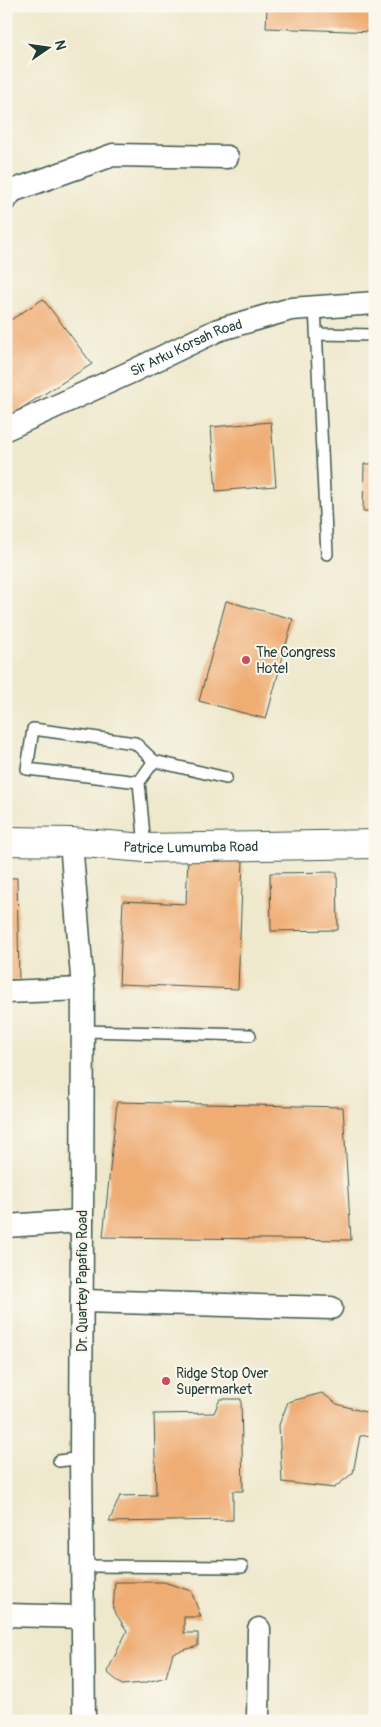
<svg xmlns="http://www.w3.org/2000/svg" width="381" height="1727" viewBox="0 0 381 1727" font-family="Pangolin,sans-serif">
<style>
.building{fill:#efac73}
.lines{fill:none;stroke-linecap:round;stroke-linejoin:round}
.service-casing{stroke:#3e574b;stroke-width:14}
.minor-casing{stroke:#3e574b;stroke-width:25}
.tertiary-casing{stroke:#3e574b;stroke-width:30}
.service{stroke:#fff;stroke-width:11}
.minor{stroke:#fff;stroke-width:22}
.tertiary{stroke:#fff;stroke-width:28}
.poi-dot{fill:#d1495b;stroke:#fbf7ec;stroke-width:2}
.labels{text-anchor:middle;stroke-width:4;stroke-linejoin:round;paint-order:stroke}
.street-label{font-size:14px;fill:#1f3d34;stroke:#fbf7ec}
.poi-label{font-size:14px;fill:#1f3d34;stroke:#fbf7ec;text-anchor:start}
</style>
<rect width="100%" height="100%" fill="#fbf7ec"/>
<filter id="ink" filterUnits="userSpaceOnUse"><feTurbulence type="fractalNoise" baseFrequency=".02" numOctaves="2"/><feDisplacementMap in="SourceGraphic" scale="10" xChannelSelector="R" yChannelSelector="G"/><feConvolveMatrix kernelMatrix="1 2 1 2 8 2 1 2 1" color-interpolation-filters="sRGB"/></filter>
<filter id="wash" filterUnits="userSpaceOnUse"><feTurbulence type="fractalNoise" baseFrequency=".0096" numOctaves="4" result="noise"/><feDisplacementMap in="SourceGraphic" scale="20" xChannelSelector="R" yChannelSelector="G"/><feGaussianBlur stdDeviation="1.12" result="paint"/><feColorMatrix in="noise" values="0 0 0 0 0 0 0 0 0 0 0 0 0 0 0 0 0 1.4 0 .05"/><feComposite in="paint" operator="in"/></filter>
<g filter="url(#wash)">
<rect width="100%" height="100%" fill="#eee8cc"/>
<g id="blocks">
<path class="building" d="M267,6h108v26l-109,-4z
M43,299l49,65 -86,54v-95z
M271,422l5,64 -60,5 -5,-64z
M364,464h11v47h-12z
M226,601l67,18 -27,100 -67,-18z
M188,857l55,3 -5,129 -119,-5 4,-83 63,3z
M337,872l1,58 -67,1 -1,-58z
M6,878h11l2,102h-13z
M117,1102l226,5 8,133 -248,-3z
M322,1393l15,11 35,10 3,9v12l-15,1 -7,37 -19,15 -52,-6 -3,-57 9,-23z
M220,1399h21l2,92h-10v29l-124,2 11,-26 36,-1 -2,-81 60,-1z
M115,1582h49l27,9 10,26h-17v16h14v13l-25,7 -7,24 -23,6 -21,2 -15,-13 20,-41 -14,-22z"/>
</g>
</g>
<g filter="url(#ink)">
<use href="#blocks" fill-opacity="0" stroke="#3e574b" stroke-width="1"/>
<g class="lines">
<g class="service-casing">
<path id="service" d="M315,307l12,247
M317,334l58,1
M154,761l72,17
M139,782l-112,-13 6,-40 102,14 19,18 -15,21 6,65
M83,1031l167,4
M59,1461l22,-3
M82,1566l160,1"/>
</g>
<g class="minor-casing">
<g id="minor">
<path d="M6,199l6,-8 101,-36 114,2"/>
<path id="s1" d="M6,429l127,-58 85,-41 73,-21 84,-6"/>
<path d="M71,842l12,147 -2,469 3,263"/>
<path d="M6,992l77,-3"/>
<path d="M6,1226l76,-5"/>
<path d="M82,1301l249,7"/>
<path d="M6,1615l77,2"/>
<path d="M258,1721l1,-92"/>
</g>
</g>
<g class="tertiary-casing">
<g id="tertiary">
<path id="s2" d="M6,841l65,1 74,6 230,-4"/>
</g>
</g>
<use href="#service" class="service"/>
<use href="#minor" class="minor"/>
<use href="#tertiary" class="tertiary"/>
</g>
</g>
<g class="poi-dot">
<circle cx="246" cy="660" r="5"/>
<circle cx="166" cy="1381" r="5"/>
</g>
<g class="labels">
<g class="street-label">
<text dy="5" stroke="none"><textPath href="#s1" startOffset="198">Sir Arku Korsah Road</textPath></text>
<text dy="5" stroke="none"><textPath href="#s2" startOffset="185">Patrice Lumumba Road</textPath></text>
<text transform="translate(82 1281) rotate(-90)" y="5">Dr. Quartey Papafio Road</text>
</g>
<g class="poi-label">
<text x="256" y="657">The Congress<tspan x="256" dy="16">Hotel</tspan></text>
<text x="176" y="1378">Ridge Stop Over<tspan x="176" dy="16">Supermarket</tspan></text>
</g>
</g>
<rect width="381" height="1727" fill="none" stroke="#fbf7ec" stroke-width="25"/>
<g transform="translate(48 48) rotate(77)" stroke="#fbf7ec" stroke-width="4" paint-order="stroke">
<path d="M0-4L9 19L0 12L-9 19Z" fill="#1f3d34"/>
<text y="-8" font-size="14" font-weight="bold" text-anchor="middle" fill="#1f3d34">N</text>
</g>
</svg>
